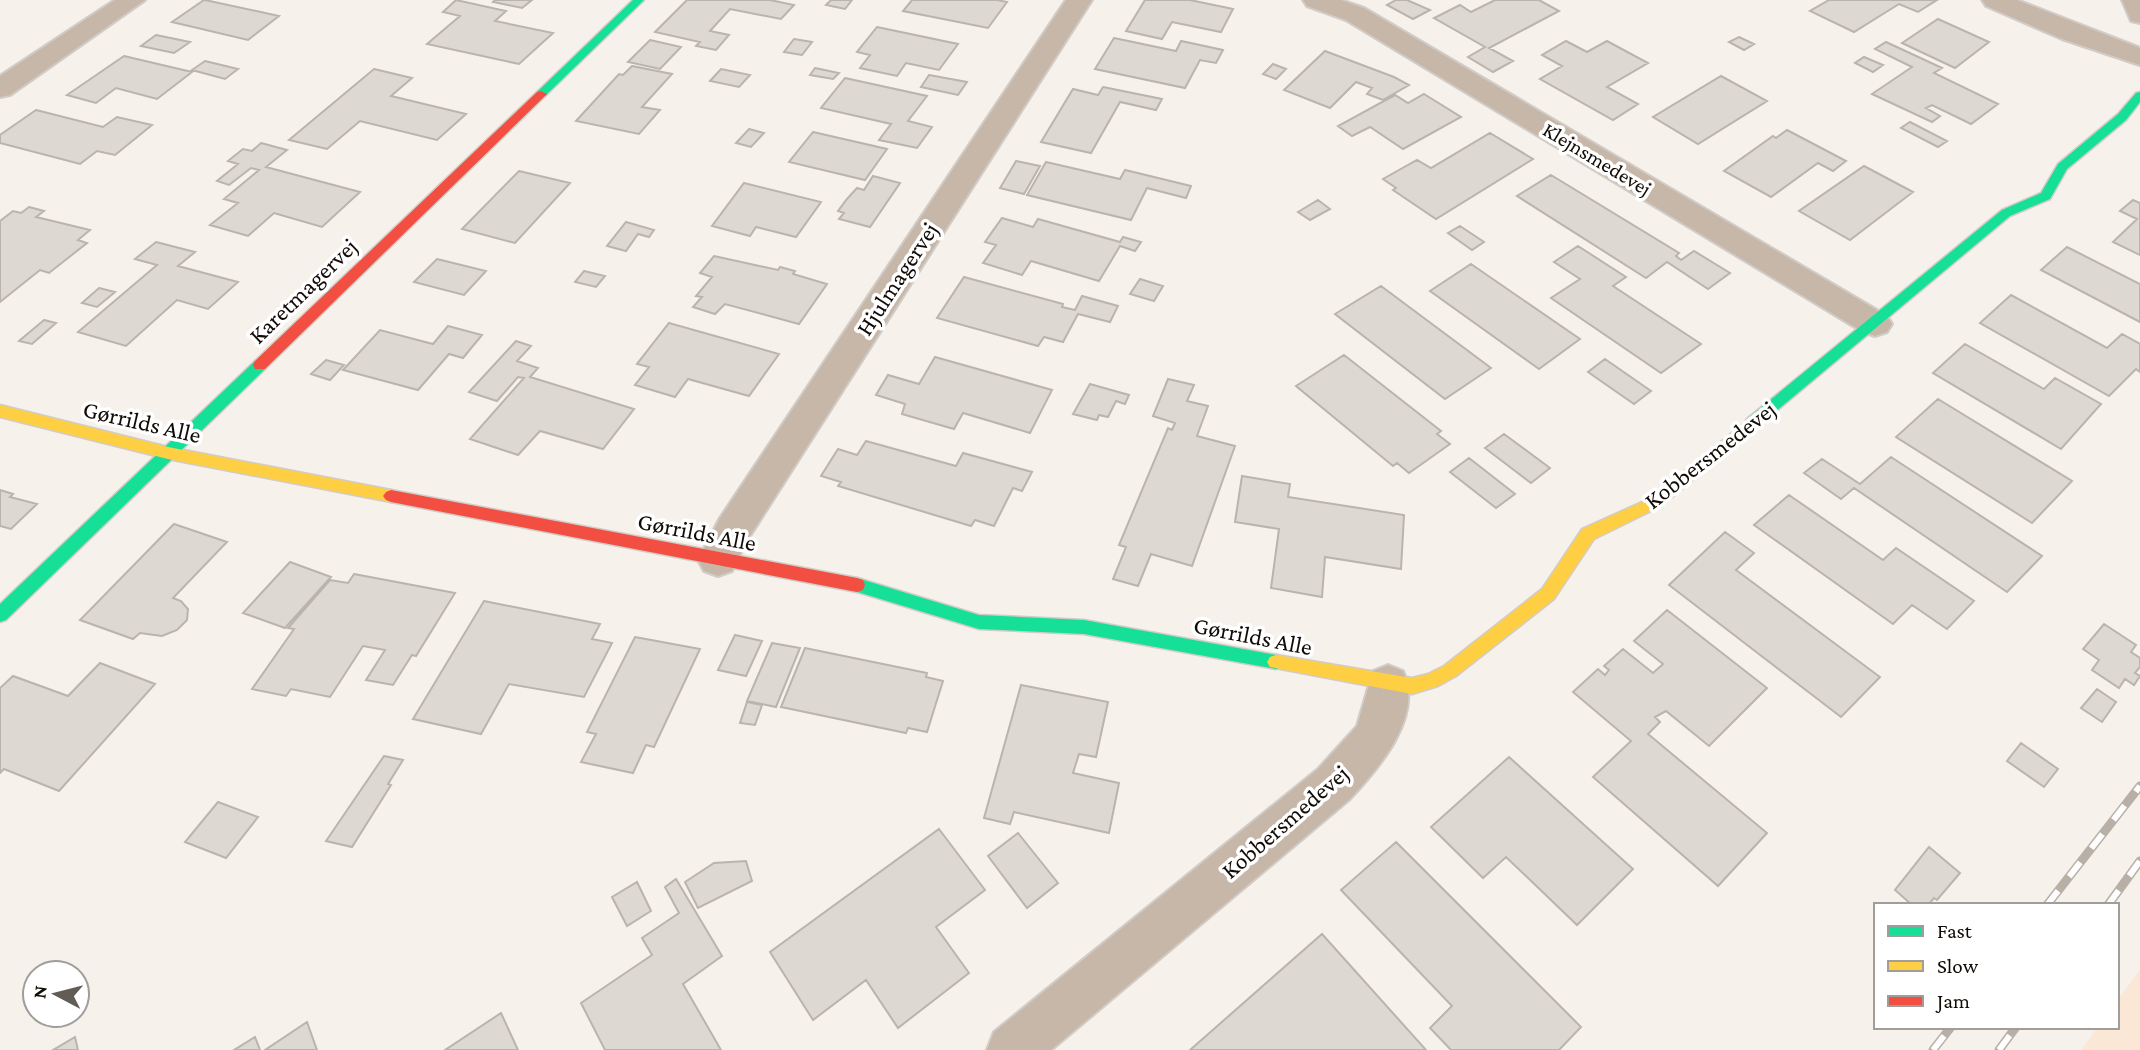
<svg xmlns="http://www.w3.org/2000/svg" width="2140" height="1050" viewBox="0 0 2140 1050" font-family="'Crimson Pro',serif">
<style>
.green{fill:#fae7d6}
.building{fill:#ded8d2;stroke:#bab4ae;stroke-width:2}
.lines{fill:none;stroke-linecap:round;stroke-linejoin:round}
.street-casing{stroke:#d1ccc7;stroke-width:4}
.fast-casing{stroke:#d1ccc7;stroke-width:3}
.slow-casing{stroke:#d1ccc7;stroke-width:3}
.jam-casing{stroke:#d1ccc7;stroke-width:3}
.street{fill:#c6b7a9;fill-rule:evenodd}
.fast{fill:#16e098;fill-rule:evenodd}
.slow{fill:#ffcf43;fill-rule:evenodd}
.jam{fill:#f24e42;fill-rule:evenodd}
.rail-casing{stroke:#b8b0a7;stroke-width:9}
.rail{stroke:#fff;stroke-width:6;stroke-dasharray:18;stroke-linecap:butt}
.labels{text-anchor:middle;stroke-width:7;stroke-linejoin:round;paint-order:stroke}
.far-street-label{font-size:21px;fill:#110b06;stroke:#fff}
.street-label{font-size:24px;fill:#110b06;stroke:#fff}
</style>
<rect width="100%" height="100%" fill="#f7f1eb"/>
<path class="green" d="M2140,970v80h-59l17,-23h19v-26z"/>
<path class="building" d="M204,0h1l74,16 -31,24 -76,-18z
M456,0l50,11 -11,10 58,12 -34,31 -92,-20 33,-28 -17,-4z
M495,0h37l-10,8 -29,-6z
M687,0h83l24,5 -13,14 -51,-10 -20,22 19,4 -13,15 -20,-4 4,-4 -45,-10z
M831,0h21l-7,9 -19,-4z
M912,0h85l10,2 -19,26 -85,-17z
M1145,0h45l43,9 -12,23 -49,-10 -10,17 -36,-8z
M1396,0h11l23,10 -17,9 -26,-14z
M1495,0h44l20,11 -70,37 24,13 -20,11 -25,-15 17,-10 -51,-29 26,-13 11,7z
M1829,0h108l-19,12 -19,-8 -45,28 -44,-21z
M1938,19l51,23 -34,26 -53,-25z
M877,27l81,17 -19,26 -33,-7 -9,13 -37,-8 10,-13 -13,-3z
M156,35l34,7 -16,11 -33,-7z
M1739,37l15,7 -10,6 -15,-8z
M1114,38l62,13 5,-10 42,9 -7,13 -16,-3 -15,28 -90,-19z
M794,39l18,3 -10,13 -18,-3z
M650,40l31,7 -21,22 -32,-7z
M1566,41l21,11 20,-11 41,22 -41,24 31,17 -25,16 -73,-41 22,-13 -20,-11z
M1886,42l56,26 -8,5 64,31 -27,20 -39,-19 -6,3 14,8 -8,6 -60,-28 40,-27 -37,-18z
M1325,51l69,26 15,8 -26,15 -16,-6 5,-6 -16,-6 -26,26 -46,-18z
M124,56l68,16 -35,27 -41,-11 -20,15 -29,-8z
M1864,57l19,8 -10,7 -18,-9z
M205,61l33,8 -13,10 -33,-9z
M1273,64l13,5 -10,10 -13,-5z
M632,66l40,8 -30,33 18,3 -21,24 -63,-13 43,-47 4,1z
M815,68l24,5 -6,6 -23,-4z
M374,69l38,9 -21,18 75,18 -29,26 -77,-19 -33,28 -38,-9z
M721,69l29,6 -11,12 -29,-6z
M929,75l38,7 -9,13 -37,-8z
M1721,76l46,25 -69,43 -45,-27z
M845,78l82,18 -19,25 24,6 -15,21 -38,-8 12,-16 -70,-16z
M1103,87l59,12 -6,11 -36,-8 -29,51 -50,-11 32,-53 25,6z
M1424,94l37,23 -58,32 -33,-22 -18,9 -14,-10 57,-31 13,8z
M36,110l67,17 14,-10 35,8 -37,30 -18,-4 -17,13 -80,-21v-8z
M1910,122l37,19 -9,6 -37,-19z
M749,129l15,4 -13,14 -15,-4z
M1787,130l59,31 -13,10 -15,-8 -47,34 -47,-26 49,-35 3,2z
M813,132l74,17 -22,31 -76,-18z
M1490,133l43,26 -97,60 -43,-29 3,-2 -13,-9 34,-19 14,8z
M261,143l26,7 -21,17 94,25 -38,35 -48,-14 -26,23 -38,-11 28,-22 -14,-4 35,-29 -8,-2 -22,17 -12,-4 21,-17 -10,-3 15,-12 9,2z
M1016,161l24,5 -16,28 -24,-6z
M1046,162l74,17 5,-9 66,16 -5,12 -39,-10 -16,32 -104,-25z
M1864,166l49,26 -63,48 -51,-29z
M519,171l51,12 -55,60 -53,-14z
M1551,175l128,78 -3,3 5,4 13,-9 36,22 -22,16 -41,-27 -21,16 -129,-82z
M873,176l27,7 -30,44 -31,-8 5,-6 -6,-2 9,-12 10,-11 7,2z
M744,183l77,19 -25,35 -40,-10 -6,9 -38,-10z
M1318,200l12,9 -20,11 -12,-8z
M2133,200l7,3v52l-27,-13 24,-23 -17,-8z
M29,207l15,4 -8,6 54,13 -12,10 9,3 -38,30 -9,-3 -40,32v-81l13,-10 8,2z
M1002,218l31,9 5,-8 82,23 3,-5 18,5 -6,9 -15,-5 -21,35 -68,-20 -9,14 -39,-12 13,-18 -11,-3z
M626,222l28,8 -5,7 -11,-3 -12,17 -19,-5z
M1460,226l24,16 -12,8 -24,-17z
M156,242l39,10 -17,14 60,16 -30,27 -31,-9 -51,46 -48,-14 79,-67 -22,-6z
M1578,246l48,31 -13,9 88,58 -40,29 -110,-75 29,-19 -26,-17z
M2067,247l73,37v38l-99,-52z
M714,256l64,14 2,-3 15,4 -2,3 34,10 -28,40 -74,-20 -10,10 -22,-7 9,-10 -6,-1 16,-19 -12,-4z
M437,259l49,12 -22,24 -50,-13z
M1471,264l109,75 -41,30 -109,-78z
M584,271l21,5 -9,11 -21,-5z
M964,277l99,27 -1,3 13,3 7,-14 36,10 -8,16 -32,-8 -15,28 -19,-5 -6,9 -101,-28z
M1140,279l23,7 -9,15 -24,-7z
M1381,286l110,82 -46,31 -110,-85z
M99,288l16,4 -18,15 -15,-4z
M2011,295l96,53 15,-14 18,10v28l-4,-3 -27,27 -129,-73z
M44,320l12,3 -24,21 -13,-3z
M669,323l110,31 -30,42 -61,-17 -13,18 -40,-12 14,-18 -12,-3z
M448,326l34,9 -19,23 -14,-4 -31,36 -75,-20 37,-40 53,14z
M516,341l15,5 -14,15 21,7 -8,9 104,32 -31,40 -63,-18 -22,24 -48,-16 54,-61 -6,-1 -21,24 -28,-9z
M1965,344l79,45 11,-11 46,26 -40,45 -128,-76z
M1344,355l97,76 -4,3 13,10 -41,29 -12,-10 -4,3 -97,-80z
M935,357l117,33 -22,43 -67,-20 -9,16 -52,-15 3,-10 -29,-9 12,-20 31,9z
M1605,359l46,32 -17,13 -46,-32z
M326,360l18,5 -14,15 -19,-6z
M1168,379l26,6 -7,16 21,5 -11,30 38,10 -43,120 -41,-12 -13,32 -25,-7 13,-32 -7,-2 49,-117 4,2 3,-7 -22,-7z
M1090,384l39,11 -4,9 -9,-3 -8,16 -9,-2 -2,5 -24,-6z
M1938,399l134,82 -40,42 -136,-86z
M1504,434l46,34 -19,15 -46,-35z
M866,441l90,25 7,-13 69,19 -10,19 -9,-3 -19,38 -19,-6 -4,6 -133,-40 3,-4 -20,-6 17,-27 19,6z
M1891,457l151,99 -35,36 -153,-104 -13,11 -37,-26 18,-14 38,25z
M1469,458l46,36 -19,14 -46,-36z
M1242,476l48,8 -2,13 116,18 -3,54 -76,-12 -3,40 -51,-9 8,-59 -44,-7z
M0,490l13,4 -3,3 27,7 -26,25 -11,-3z
M1789,495l94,65 13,-12 78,53 -27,28 -35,-24 -19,19 -139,-99z
M174,524l53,18 -54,56 8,3 7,8 -1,11 -10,10 -15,6 -22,-3 -7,6 -53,-19z
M1725,532l29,21 -18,17 144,107 -39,40 -172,-132z
M290,562l41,15 -46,51 -42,-15z
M354,574l101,19 -39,63 -4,-1 -19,30 -27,-5 19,-30 -22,-4 -33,51 -39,-8 -5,7 -34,-7 42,-60 -6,-1 42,-48 18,3z
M484,601l116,23 -8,15 20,4 -28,54 -75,-13 -28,50 -68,-15z
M1667,610l100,78 -58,58 -43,-35 -11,6 5,5 -12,12 119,99 -49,53 -125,-109 38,-36 -58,-49 25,-23 7,6 4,-5 -5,-4 19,-17 30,24 10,-9 -29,-23z
M2104,624l32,21 -5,7 9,6v9l-5,6 5,3 -6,9 -9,-6 -6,9 -27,-18 7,-10 -16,-11z
M735,635l27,6 -16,35 -28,-6z
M635,637l65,12 -46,98 -8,-2 -13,28 -52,-11 15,-28 -9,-2z
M772,643l28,5 -24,59 -29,-6z
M805,648l122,25 -1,4 17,4 -16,51 -19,-4 -2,5 -125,-26z
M100,663l55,21 -96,107 -55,-22 -4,4v-85l13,-12 55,20z
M1021,685l87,17 -12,55 -17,-3 -6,19 46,10 -10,50 -95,-21 -4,12 -26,-6z
M2097,689l19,13 -14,20 -21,-14z
M747,702l15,3 -7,20 -15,-2z
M2021,743l37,26 -14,18 -37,-26z
M384,756l19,4 -15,24 3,1 -39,62 -26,-6z
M1509,757l124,112 -56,56 -71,-68 -23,21 -52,-51z
M218,802l40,15 -32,41 -41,-16z
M939,829l46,61 -49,37 33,46 -71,55 -32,-48 -53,40 -43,-68z
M1018,833l40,50 -31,25 -39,-52z
M1396,842l185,185 -22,23h-108l-21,-22 22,-22 -111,-116z
M1929,847l31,26 -23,27 -3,-2 -6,7h-16l-17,-15z
M746,861l6,20 -54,27 -13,-26 29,-19z
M676,879l46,77 -39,28 38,66h-116l-24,-47 71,-48 -10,-17 37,-25 -14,-26z
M637,882l14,29 -24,15 -15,-29z
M1322,934l104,116h-236z
M501,1013l17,37h-73z
M307,1022l10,28h-52z
M75,1037l3,13h-25z
M255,1037l5,13h-26z"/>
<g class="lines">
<g class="street-casing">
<path id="street" d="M115,0h30l-135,95 -10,2v-21z
M1066,0h26l-344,539 -16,32 -14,5 -14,-5 -6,-11 22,-42z
M1303,0h38l23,8 523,308 5,8 -5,8 -12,4 -12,-4 -517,-312 -39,-14z
M1982,0h35l123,48v17l-78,-26 -76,-33z
M2122,0h18v23l-9,-2z
M1388,665l15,6c21,45 -24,97 -53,128l-299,251h-64l7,-18 324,-263 39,-43 16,-55z"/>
</g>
<g class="fast-casing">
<path id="fast" d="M633,0h11l-99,96h-8v-4z
M2140,92v10l-14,18 -59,49 -17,30 -40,17 -253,211h-10l-2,-4 2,-4 255,-209 39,-17 17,-29 60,-50 18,-21z
M260,360l5,1 2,4 -2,4 -259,251 -6,2v-18l255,-243z
M857,578l122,37 105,5 192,35 6,2 3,5 -3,5 -6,2 -192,-35 -105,-5 -128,-39 -2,-5 2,-5z"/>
</g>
<g class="slow-casing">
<path id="slow" d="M0,405l168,42 223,43 5,2 3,4 -3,4 -5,2 -223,-43 -168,-42z
M1752,417l5,2 2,4 -2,4 -96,79 -67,33 -40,60 -98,77 -18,10 -26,8 -142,-27 -3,-5 3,-5 6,-2 136,23 16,-4 16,-8 98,-77 40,-60 69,-31z"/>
</g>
<g class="jam-casing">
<path id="jam" d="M541,91l6,3 -2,2 -280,273h-10l-2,-4 2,-4 282,-269z
M391,490l466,88 6,2 2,5 -2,5 -6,2 -466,-90 -5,-2 -3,-4 3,-4z"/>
</g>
<use href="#street" class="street"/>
<use href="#fast" class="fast"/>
<use href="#slow" class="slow"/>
<use href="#jam" class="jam"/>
<g class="rail-casing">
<path id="rail" d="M2047,905l93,-119
M2108,905l32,-44
M1933,1050l18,-23
M1999,1050l17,-23"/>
</g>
<use href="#rail" class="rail"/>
</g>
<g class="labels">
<g class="far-street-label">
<text transform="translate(1597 159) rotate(31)" y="7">Klejnsmedevej</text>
</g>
<g class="street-label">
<text transform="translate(897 279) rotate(-57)" y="8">Hjulmagervej</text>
<text transform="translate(303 291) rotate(-44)" y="8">Karetmagervej</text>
<text transform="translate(142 422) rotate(13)" y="8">Gørrilds Alle</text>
<text transform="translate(1710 455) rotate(-38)" y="8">Kobbersmedevej</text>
<text transform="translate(697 532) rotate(11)" y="8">Gørrilds Alle</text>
<text transform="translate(1253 636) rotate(11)" y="8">Gørrilds Alle</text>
<text transform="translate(1285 822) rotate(-41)" y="8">Kobbersmedevej</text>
</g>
</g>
<rect x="1874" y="903" width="245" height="126" fill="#ffffff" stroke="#a09d9b" stroke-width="2"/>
<rect x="1888" y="926" width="35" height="10" fill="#16e098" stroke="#a09d9b" stroke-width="2"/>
<text x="1937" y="938" font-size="21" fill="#110b06">Fast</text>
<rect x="1888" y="961" width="35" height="10" fill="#ffcf43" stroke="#a09d9b" stroke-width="2"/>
<text x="1937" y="973" font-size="21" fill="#110b06">Slow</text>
<rect x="1888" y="996" width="35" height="10" fill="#f24e42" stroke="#a09d9b" stroke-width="2"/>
<text x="1937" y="1008" font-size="21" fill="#110b06">Jam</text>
<g transform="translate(56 994) rotate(277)"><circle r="33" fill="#ffffff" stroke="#a09d9b" stroke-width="2"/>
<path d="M0-5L12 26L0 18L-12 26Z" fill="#625c56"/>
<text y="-10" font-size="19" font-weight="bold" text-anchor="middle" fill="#110b06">N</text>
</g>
</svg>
